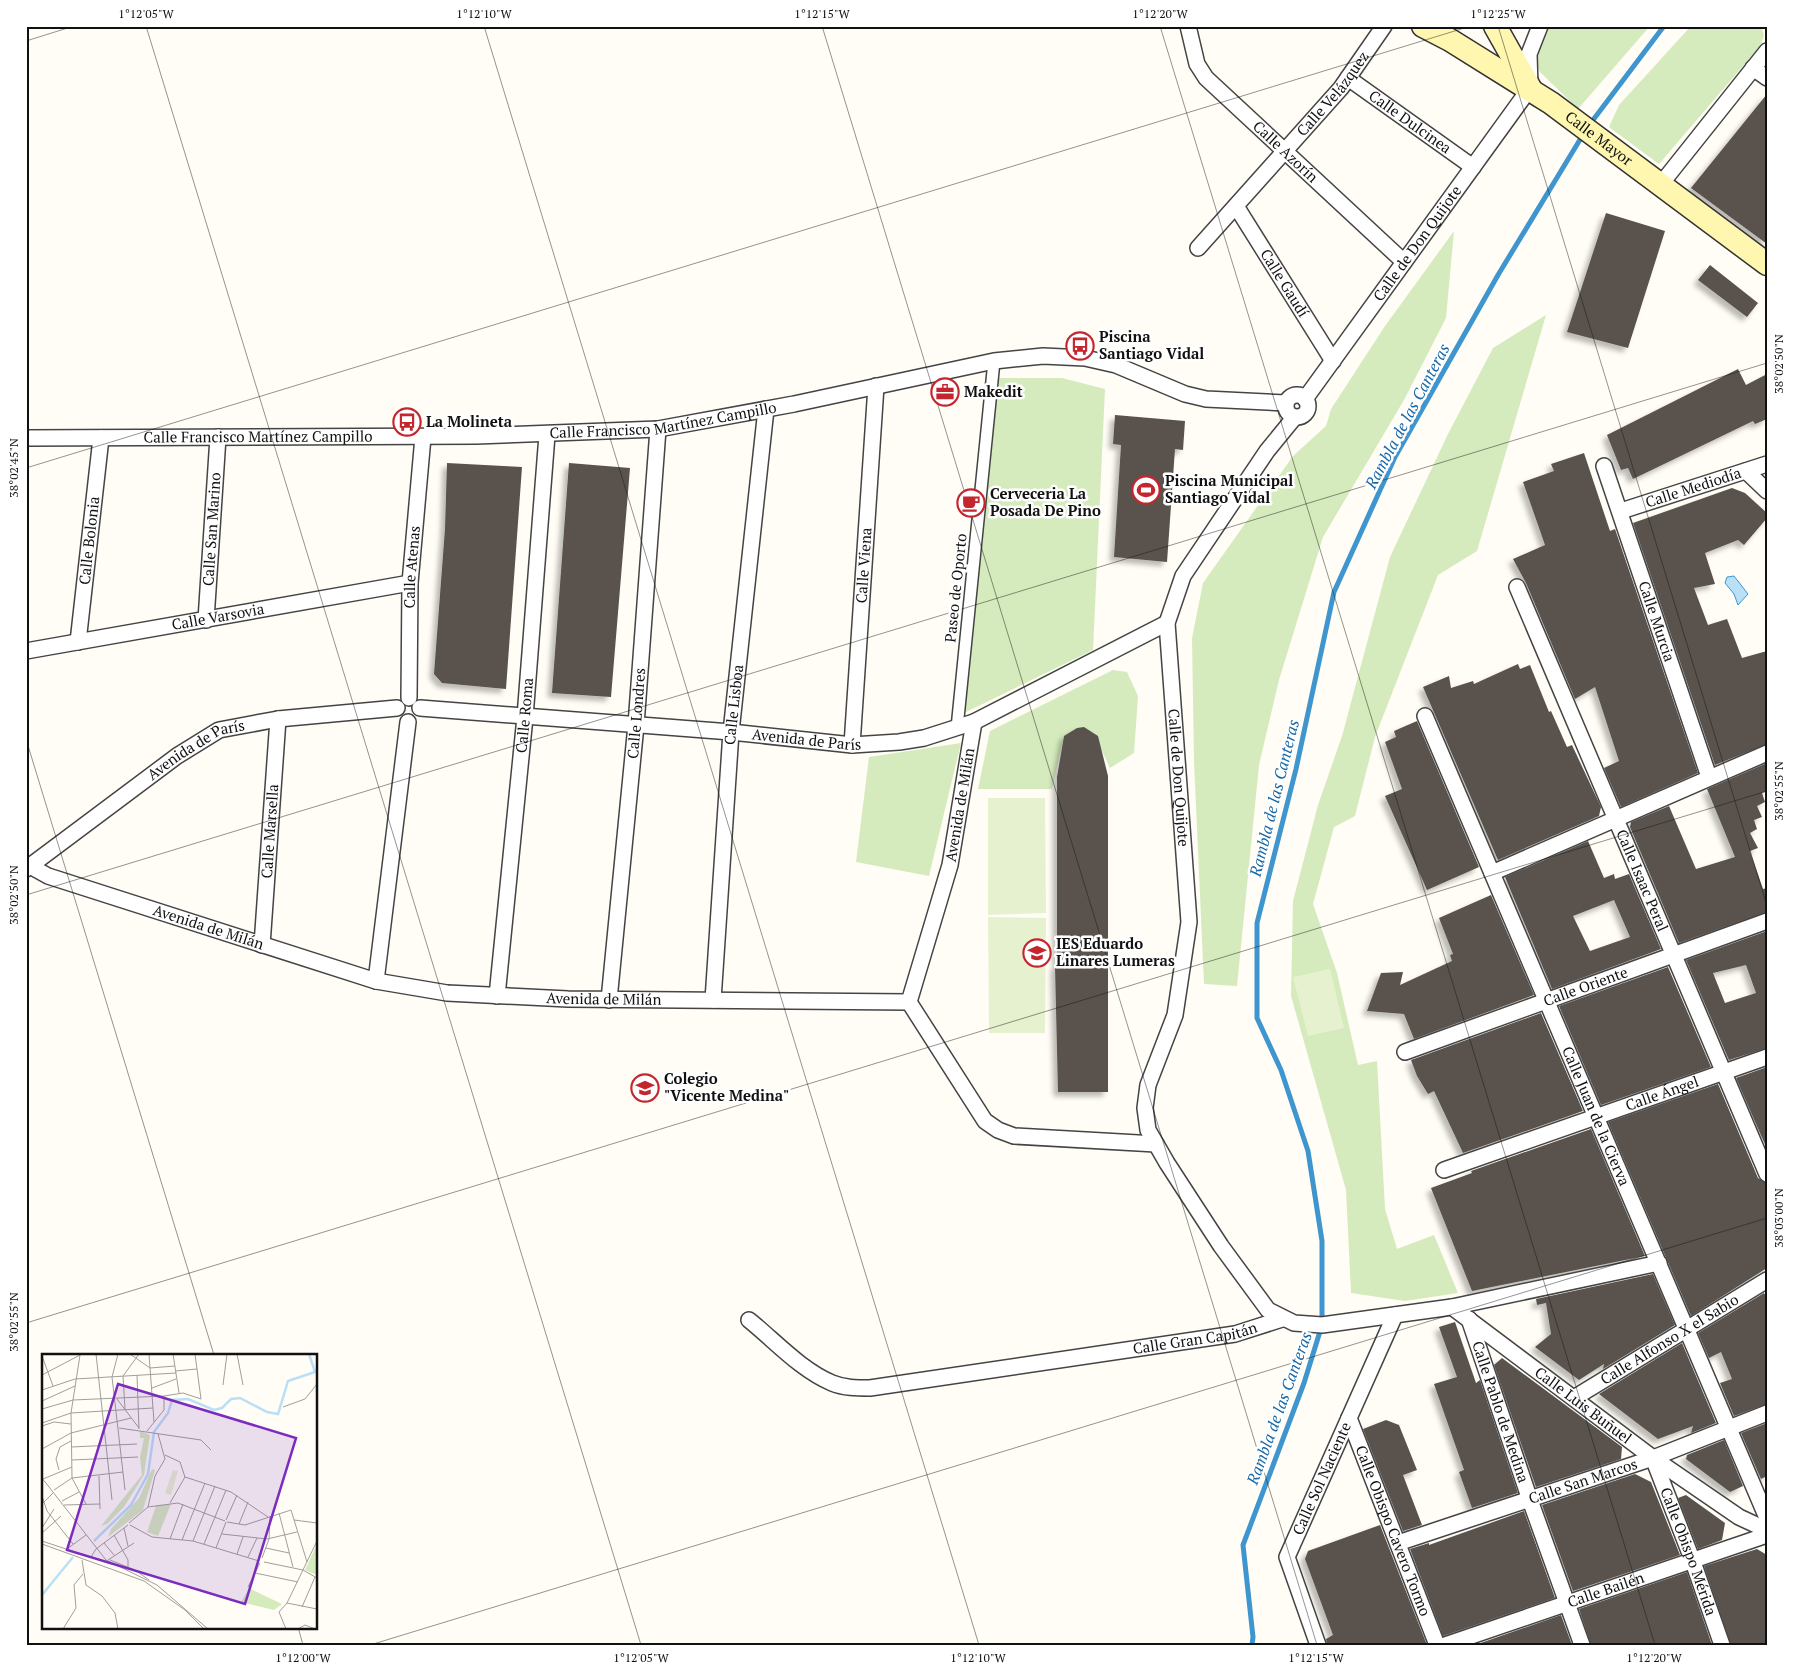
<svg xmlns="http://www.w3.org/2000/svg" width="1793" height="1671" viewBox="0 0 1793 1671" font-family="'PT Serif',serif">
<style>
.green{fill:#d5ebbd}
.pitch{fill:#e6f2cf}
.water{fill:#b9e0f7;stroke:#3f96cf}
.lines{fill:none;stroke-linecap:round;stroke-linejoin:round}
.stream{stroke:#3f96cf;stroke-width:5}
.building{fill:#5a524d;fill-rule:evenodd;filter:url(#shadow)}
.pedestrian-casing{stroke:#444;stroke-width:14}
.minor-casing{stroke:#444;stroke-width:18}
.secondary-casing{stroke:#333;stroke-width:25}
.pedestrian{stroke:#fff;stroke-width:11}
.minor{stroke:#fff;stroke-width:15}
.secondary{stroke:#fff6b0;stroke-width:22}
.ticks{fill:none;stroke:#111;stroke-width:1;stroke-opacity:0.45}
.labels{text-anchor:middle;stroke-width:5;stroke-linejoin:round;paint-order:stroke}
.street-label{font-size:15px;fill:#111;stroke:#fff}
.poi-label{font-size:15px;font-weight:bold;fill:#111;stroke:#fff;text-anchor:start}
.water-label{font-size:16px;font-style:italic;fill:#1768a6;stroke:#fff}
.inset-river{fill:none;stroke:#b9e0f7;stroke-width:2.5}
.inset-road{fill:none;stroke:#a09f9a;stroke-width:1}
.view{fill:#7b2cbf;fill-opacity:0.15;stroke:#7b2cbf;stroke-width:2.5}
.inset-edge{fill:none;stroke:#111;stroke-width:2.5}
.neatline{fill:none;stroke:#111;stroke-width:2}
.ticks-label{font-size:12px;text-anchor:middle;fill:#111}
</style>
<defs>
<filter id="shadow"><feDropShadow dx="-4.5" dy="4.5" stdDeviation="2.5" flood-color="#0004"/></filter>
</defs>
<rect width="100%" height="100%" fill="#fffdf5"/>
<path class="green" d="M1545,26h105l-72,83 -38,-37 -5,-12z
M1691,26h70l3,9 -3,10 -102,119 -50,-37 10,-22z
M1454,231l-8,87 -42,82 -81,137 -44,143 -20,85 -22,221 -33,-2 -10,-222 -2,-124 11,-55 90,-127 33,-30 5,-17 54,-83z
M1546,315l-69,236 -39,24 -63,162 -20,79 -21,11 -21,77 24,69 21,92 19,-4 8,148 12,40 37,-14 24,58 -53,8 -54,-8 -5,-103 -55,-194 2,-95 25,-96 24,-69 48,-179 58,-123 45,-86z
M996,378h66l43,11 -12,261 -129,63z
M1113,670l14,2 11,24 -4,57 -24,15 -14,-30 -32,-2 -12,53h-74l12,-58z
M961,743l-32,133 -73,-14 13,-105z"/>
<path class="pitch" d="M988,798h57l1,115 -58,2z
M988,917l58,1 -1,115h-56z
M1330,969l14,59 -36,8 -15,-59z"/>
<path class="water" d="M1734,576l14,18 -10,11 -4,-11 -9,-11 2,-6z"/>
<g class="lines">
<path class="stream" d="M1590,124l74,-98
M1252,1645l1,-8 -10,-92 61,-162 18,-58v-84l-14,-90 -27,-81 -24,-52v-95l39,-154 38,-177 61,-135 103,-182 86,-142"/>
</g>
<path class="building" d="M1767,94v150l-76,-56z
M1606,213l59,18 -37,117 -61,-16z
M1710,265l48,38 -11,14 -49,-37z
M1738,369l8,16 21,-11v45l-12,5 -2,-3 -120,58 -5,-11 -7,2 -14,-35z
M1115,415l70,6 -2,29 -8,-1 -8,113 -53,-5 7,-112 -8,-1z
M1584,453l26,78 5,-2 83,244 -77,34 -17,-39 15,-7 -24,-74 -20,12 -49,-116 -13,-24 32,-14 -22,-63 31,-11 -3,-7z
M447,463l75,4 -16,222 -64,-6 -8,-9 11,-145z
M569,463l61,5 -19,229 -59,-4z
M1732,488l13,5 22,20v5l-23,27 -6,-5 -33,13 10,31 -21,4 14,37 19,-6 15,39 25,-7v93l-52,21 -82,-242z
M1518,664l2,5 10,-4 19,47 2,-1 16,36 5,-2 29,62 -2,9 -101,44 -75,-173 26,-11 2,12 22,-7 1,3z
M1417,721l62,146 -52,23 -42,-94 17,-7 -17,-47 11,-5 -2,-6z
M1084,727l14,9 10,40v316h-50l-3,-126h2v-189l7,-41 13,-8z
M1767,763v28l-5,2 3,9 -8,4 5,11 -8,3 3,9 -7,4 8,15 -8,3 13,38 4,-1v24l-88,31 -49,-116 1,-5 38,-16 27,63 39,-12 -28,-68z
M1588,841l16,37 10,-4 1,5 14,-5 32,75 -109,40 -47,-112zM1614,900l16,37 -40,14 -17,-35z
M1491,895l43,100 -120,44 -10,-25 -37,-3 14,-38 22,-1 -3,13 52,-24 -2,-6 3,-1 -14,-36z
M1767,931v117l-38,12 -43,-100zM1746,965l10,28 -31,10 -12,-30z
M1668,967l43,100 -110,38 -42,-99z
M1541,1013l42,98 -120,42 -29,-62 -6,3 -11,-18 -6,-16z
M1767,1067v82l-31,-71z
M1718,1084l40,94 9,5v85l-76,48 -83,-194z
M1591,1129l54,127 -173,35 -41,-103 41,-15 -1,-2z
M1653,1274l22,51 -72,44 1,-5 -25,16 -44,-33 16,-13 -5,-31 -9,2 -1,-6z
M1764,1293l3,4v107l-33,12 -14,-33 12,-4 -11,-27 -12,6 -11,-25z
M1455,1322l21,61 4,-3 38,113 -46,15 -13,-36 5,-2 -30,-86 23,-7 -18,-50z
M1682,1343l34,80 -25,10 2,-7 -35,13 -59,-45z
M1502,1358l120,89 -1,12 -85,28 -42,-122z
M1386,1420l13,5 18,45 -14,5 19,50 -19,6 -40,-102z
M1767,1423v53l-6,3 -20,-46z
M1724,1440l19,46 -13,6 -44,-33 1,-4z
M1635,1474l16,8 29,73 -107,36 -31,-86z
M1686,1495l39,28 -3,17 -24,9 -20,-51z
M1524,1511l31,87 -112,38 -33,-87 19,-6v2z
M1380,1525l47,120h-100l-1,-6 7,-4 -28,-76 3,-8z
M1757,1549l10,6v90h-36l-27,-79z
M1687,1572l25,73h-121l-12,-36z
M1561,1615l11,30h-97z"/>
<g class="lines">
<g class="pedestrian-casing">
<path id="pedestrian" d="M957,728l37,-367"/>
</g>
<g class="minor-casing">
<g id="minor">
<path id="s1" d="M1188,26l9,38 9,14 198,184"/>
<path d="M1753,68l14,10"/>
<path id="s2" d="M1348,78l125,89"/>
<path d="M1661,184l106,-133"/>
<path id="s3" d="M1236,206l97,155"/>
<path id="s4" d="M1198,248l143,-160 43,-62"/>
<circle cx="1297" cy="406" r="11"/>
<path id="s5" d="M1305,399l225,-311 -1,-34 11,-28"/>
<path id="s6" d="M1294,418l-27,33 -84,125 -16,47 22,299 -14,93 -27,70 -3,23 3,22 19,33 54,83 47,64 26,13 28,2 130,-18 207,-44"/>
<path id="s7" d="M26,438l450,-2 182,-7 136,-25 200,-43 49,-5 42,2 31,7 69,29 21,5 80,4"/>
<path id="s8" d="M1604,466l105,311"/>
<path d="M1746,471l21,20"/>
<path id="s9" d="M1621,511l146,-47"/>
<path id="s10" d="M1517,587l250,587"/>
<path id="s11" d="M206,620l12,-183"/>
<path id="s12" d="M78,642l23,-204"/>
<path id="s13" d="M26,651l384,-68"/>
<path id="s14" d="M409,698l1,-115 13,-146"/>
<path id="s15" d="M420,708l311,24 121,13 47,-3 25,-4 50,-16 193,-99"/>
<path id="s16" d="M1425,716l342,802"/>
<path id="s17" d="M852,745l24,-359"/>
<path id="s18" d="M30,866l18,10 328,105 71,12 121,6 341,3"/>
<path id="s19" d="M26,869l151,-113 42,-26 59,-11 119,-11"/>
<path d="M1492,873l275,-120"/>
<path id="s20" d="M262,945l16,-226"/>
<path d="M376,981l32,-259"/>
<path id="s21" d="M497,996l28,-279 22,-282"/>
<path id="s22" d="M609,1000l27,-275 22,-296"/>
<path id="s23" d="M713,1000l18,-268 35,-323"/>
<path d="M909,1002l76,119 13,9 16,6 142,8"/>
<path id="s24" d="M909,1002l41,-137 24,-143"/>
<path id="s25" d="M1405,1052l362,-131"/>
<path id="s26" d="M1444,1170l323,-113"/>
<path id="s27" d="M1452,1307l201,151 86,59 28,13"/>
<path id="s28" d="M1469,1319l61,181 52,145"/>
<path id="s29" d="M749,1320c26,21 52,50 83,63 12,5 25,5 38,5l365,-54 47,-15"/>
<path id="s30" d="M1574,1398l193,-118"/>
<path id="s31" d="M1349,1418l88,227"/>
<path id="s32" d="M1653,1458l39,101 30,86"/>
<path id="s33" d="M1398,1543l255,-85 114,-45"/>
<path id="s34" d="M1318,1645l-31,-88 108,-242"/>
<path id="s35" d="M1445,1645l322,-110"/>
</g>
</g>
<g class="secondary-casing">
<g id="secondary">
<path id="s36" d="M1423,26l27,14 101,63 216,161"/>
<path d="M1495,26l35,62"/>
</g>
</g>
<use href="#pedestrian" class="pedestrian"/>
<use href="#minor" class="minor"/>
<use href="#secondary" class="secondary"/>
</g>
<path class="ticks" d="M146,26l495,1619M484,26l495,1619M822,26l495,1619M1160,26l495,1619M1498,26l269,880M26,41l48,-15M26,468l1445,-442M26,739l188,616M26,895l1741,-532M26,1323l1741,-532M298,1627l5,18M370,1645l1397,-427"/>
<defs>
<g id="bus-ring" transform="scale(1.4375)"><circle r="9.5" fill="#fff" stroke="#c4262e" stroke-width="1.5"/><path d="M-5-6H5V4H4V6H2V4H-2V6H-4V4H-5ZM-3.5-4V0h7V-4ZM-3.5 1.2v1.5H-2V1.2ZM2 1.2v1.5H3.5V1.2Z" fill="#c4262e"/></g>
<g id="office-ring" transform="scale(1.4375)"><circle r="9.5" fill="#fff" stroke="#c4262e" stroke-width="1.5"/><path d="M-6-3h4V-5.5h4V-3h4V5H-6ZM-1-4.5V-3h2v-1.5ZM-6 0V1H6V0Z" fill="#c4262e"/></g>
<g id="stadium-ring" transform="scale(1.4375)"><circle r="9.5" fill="#fff" stroke="#c4262e" stroke-width="1.5"/><path d="M0-5a6.5 5 0 1 0 0 10a6.5 5 0 1 0 0-10ZM-3.5-1.8h7v3.6h-7Z" fill="#c4262e"/></g>
<g id="cafe-ring" transform="scale(1.4375)"><circle r="9.5" fill="#fff" stroke="#c4262e" stroke-width="1.5"/><path d="M-5.5-4.5H6V0H3Q3 3.5 0 3.5H-2.5Q-5.5 3.5-5.5 0ZM3-3.2v2h1.7v-2ZM-6 4.5H4V6H-6Z" fill="#c4262e"/></g>
<g id="school-ring" transform="scale(1.4375)"><circle r="9.5" fill="#fff" stroke="#c4262e" stroke-width="1.5"/><path d="M0-5L7-2L0 1L-7-2ZM-4 1L0 2.5L4 1V4Q0 6-4 4Z" fill="#c4262e"/></g>
</defs>
<g fill-rule="evenodd">
<use href="#bus-ring" x="1080" y="346"/>
<use href="#office-ring" x="945" y="392"/>
<use href="#bus-ring" x="407" y="422"/>
<use href="#stadium-ring" x="1146" y="490"/>
<use href="#cafe-ring" x="971" y="503"/>
<use href="#school-ring" x="1037" y="953"/>
<use href="#school-ring" x="645" y="1088"/>
</g>
<g class="labels">
<g class="street-label">
<text dy="5" stroke="none"><textPath href="#s4" startOffset="205">Calle Velázquez</textPath></text>
<text dy="5" stroke="none"><textPath href="#s2" startOffset="76">Calle Dulcinea</textPath></text>
<text dy="5" stroke="none"><textPath href="#s36" startOffset="209">Calle Mayor</textPath></text>
<text dy="5" stroke="none"><textPath href="#s1" startOffset="164">Calle Azorín</textPath></text>
<text dy="5" stroke="none"><textPath href="#s5" startOffset="192">Calle de Don Quijote</textPath></text>
<text dy="5" stroke="none"><textPath href="#s3" startOffset="91">Calle Gaudí</textPath></text>
<text dy="5" stroke="none"><textPath href="#s7" startOffset="638">Calle Francisco Martínez Campillo</textPath></text>
<text dy="5" stroke="none"><textPath href="#s7" startOffset="232">Calle Francisco Martínez Campillo</textPath></text>
<text dy="5" stroke="none"><textPath href="#s9" startOffset="76">Calle Mediodía</textPath></text>
<text dy="5" stroke="none"><textPath href="#s11" startOffset="91">Calle San Marino</textPath></text>
<text dy="5" stroke="none"><textPath href="#s12" startOffset="102">Calle Bolonia</textPath></text>
<text dy="5" stroke="none"><textPath href="#s17" startOffset="180">Calle Viena</textPath></text>
<text dy="5" stroke="none"><textPath href="#s14" startOffset="131">Calle Atenas</textPath></text>
<text transform="translate(956 588) rotate(-84)" y="5">Paseo de Oporto</text>
<text dy="5" stroke="none"><textPath href="#s13" startOffset="195">Calle Varsovia</textPath></text>
<text dy="5" stroke="none"><textPath href="#s8" startOffset="164">Calle Murcia</textPath></text>
<text dy="5" stroke="none"><textPath href="#s23" startOffset="296">Calle Lisboa</textPath></text>
<text dy="5" stroke="none"><textPath href="#s22" startOffset="288">Calle Londres</textPath></text>
<text dy="5" stroke="none"><textPath href="#s21" startOffset="282">Calle Roma</textPath></text>
<text dy="5" stroke="none"><textPath href="#s15" startOffset="388">Avenida de París</textPath></text>
<text dy="5" stroke="none"><textPath href="#s19" startOffset="209">Avenida de París</textPath></text>
<text dy="5" stroke="none"><textPath href="#s6" startOffset="398">Calle de Don Quijote</textPath></text>
<text dy="5" stroke="none"><textPath href="#s24" startOffset="204">Avenida de Milán</textPath></text>
<text dy="5" stroke="none"><textPath href="#s20" startOffset="114">Calle Marsella</textPath></text>
<text dy="5" stroke="none"><textPath href="#s10" startOffset="319">Calle Isaac Peral</textPath></text>
<text dy="5" stroke="none"><textPath href="#s18" startOffset="189">Avenida de Milán</textPath></text>
<text dy="5" stroke="none"><textPath href="#s25" startOffset="192">Calle Oriente</textPath></text>
<text dy="5" stroke="none"><textPath href="#s18" startOffset="594">Avenida de Milán</textPath></text>
<text dy="5" stroke="none"><textPath href="#s26" startOffset="231">Calle Ángel</textPath></text>
<text dy="5" stroke="none"><textPath href="#s16" startOffset="435">Calle Juan de la Cierva</textPath></text>
<text dy="5" stroke="none"><textPath href="#s29" startOffset="472">Calle Gran Capitán</textPath></text>
<text dy="5" stroke="none"><textPath href="#s30" startOffset="112">Calle Alfonso X el Sabio</textPath></text>
<text dy="5" stroke="none"><textPath href="#s27" startOffset="164">Calle Luis Buñuel</textPath></text>
<text dy="5" stroke="none"><textPath href="#s28" startOffset="98">Calle Pablo de Medina</textPath></text>
<text dy="5" stroke="none"><textPath href="#s34" startOffset="179">Calle Sol Naciente</textPath></text>
<text dy="5" stroke="none"><textPath href="#s33" startOffset="195">Calle San Marcos</textPath></text>
<text dy="5" stroke="none"><textPath href="#s31" startOffset="121">Calle Obispo Cavero Tormo</textPath></text>
<text dy="5" stroke="none"><textPath href="#s32" startOffset="100">Calle Obispo Mérida</textPath></text>
<text dy="5" stroke="none"><textPath href="#s35" startOffset="170">Calle Bailén</textPath></text>
</g>
<g class="poi-label">
<text x="1099" y="342">Piscina<tspan x="1099" dy="17">Santiago Vidal</tspan></text>
<text x="964" y="397">Makedit</text>
<text x="426" y="427">La Molineta</text>
<text x="1165" y="486">Piscina Municipal<tspan x="1165" dy="17">Santiago Vidal</tspan></text>
<text x="990" y="499">Cerveceria La<tspan x="990" dy="17">Posada De Pino</tspan></text>
<text x="1056" y="949">IES Eduardo<tspan x="1056" dy="17">Linares Lumeras</tspan></text>
<text x="664" y="1084">Colegio<tspan x="664" dy="17">"Vicente Medina"</tspan></text>
</g>
<g class="water-label">
<text transform="translate(1407 416) rotate(-62)" y="6">Rambla de las Canteras</text>
<text transform="translate(1274 798) rotate(-76)" y="6">Rambla de las Canteras</text>
<text transform="translate(1279 1408) rotate(-70)" y="6">Rambla de las Canteras</text>
</g>
</g>
<g transform="translate(42 1354)">
<rect width="275" height="275" fill="#fffdf5"/>
<path d="M98,77l10,4 -6,40 -20,32 -17,17 -6,2 41,-51 -2,-18 4,-19h-4zM110,115l3,1 -12,40 -35,27 3,-8 28,-31zM129,150l-13,32 -11,-4 9,-26zM273,194l2,1v26l-12,-5zM207,234l14,7 19,9 -8,6 -33,-8z" fill="#d5ebbd"/>
<path d="M131,116l5,1 -7,24 -6,-2z" fill="#e6f2cf"/>
<path class="inset-river" d="M52,187l37,-36 17,-31 6,-42 14,-19 4,-13 16,-1 26,11 8,-2 9,-9 9,-1 27,14 11,2 10,-33 27,-9 -6,-18M0,241l31,-38"/>
<path class="inset-road" d="M54,0l16,146M76,0l-6,23 13,113M88,0l20,14M107,0l5,68M131,0l6,39M195,0l6,31M38,1l-9,58 1,65 14,26M0,2l11,30M108,14l25,-2M133,17l22,-2M0,21l38,-20M95,21l2,54M181,31l4,-31M110,34l24,-9M0,36l33,-11 101,-6M75,45l22,29M0,47l33,-15M241,53l22,-8 12,-15M0,55l31,-9 91,-4 19,-3 18,6 -6,-45M83,55l-2,-33 16,-22M0,69l29,-10 82,-5M0,72l12,-4 17,2M77,74l82,12 10,10M105,77l17,-21v-14M29,93l66,-3M0,95l29,-16 60,-15M123,101l15,7 5,15M30,106l66,-3M17,116l-3,-11 4,-12 11,-6M57,122l1,33M143,123l46,15 37,25M0,124l64,82 51,25 51,44M1,125l29,-12M12,136l18,-12 51,-6M0,142l5,15 26,33M20,147l17,-9M128,149l15,-26M0,150l11,-11M22,151l36,-1M106,153l30,-4 47,18M237,159l14,54M184,166l11,-25M252,166l23,3M185,168l18,3 46,-15 16,52M87,169l19,-16 7,-31 10,-17 -7,-25M197,170l9,-22M88,171l22,12 41,4 66,20M0,174l12,-19M82,174l4,18M0,179l19,-17M180,180l45,5 30,-7M72,181l14,25v7M128,185l13,-35M140,186l23,-57M0,187l69,23M151,187l22,-55M62,189l10,12M0,190l102,37 41,29 19,19M162,190l22,-54M174,194l10,-26M224,194l23,5M25,195l19,-14M195,200l6,-17M49,203l5,-8 32,-24M206,203l9,-19M220,204l7,-19 1,-23M40,206l4,25 16,11 13,17 3,16M66,206l26,-17M68,206l25,10 14,10M222,208l39,8 14,8M213,219l43,9M206,233l12,-24M245,249l30,6M260,253l13,-30M21,275l13,-21 -2,-23 9,-11M244,275l-7,-17 8,-9 30,-62M256,275l7,-4 10,4"/>
<path class="view" d="M76,30l178,54 -51,166 -178,-54z"/>
<rect width="275" height="275" class="inset-edge"/>
</g>
<rect width="1793" height="1671" fill="none" stroke="#ffffff" stroke-width="55"/>
<rect x="28" y="28" width="1738" height="1616" class="neatline"/>
<g class="ticks-label">
<text x="146" y="18">1°12'05"W</text>
<text x="484" y="18">1°12'10"W</text>
<text x="822" y="18">1°12'15"W</text>
<text x="1160" y="18">1°12'20"W</text>
<text x="1498" y="18">1°12'25"W</text>
<text transform="translate(1779 364) rotate(-90)" y="4">38°02'50"N</text>
<text transform="translate(14 468) rotate(-90)" y="4">38°02'45"N</text>
<text transform="translate(1779 791) rotate(-90)" y="4">38°02'55"N</text>
<text transform="translate(14 895) rotate(-90)" y="4">38°02'50"N</text>
<text transform="translate(1779 1218) rotate(-90)" y="4">38°03'00"N</text>
<text transform="translate(14 1322) rotate(-90)" y="4">38°02'55"N</text>
<text x="303" y="1662">1°12'00"W</text>
<text x="641" y="1662">1°12'05"W</text>
<text x="978" y="1662">1°12'10"W</text>
<text x="1316" y="1662">1°12'15"W</text>
<text x="1654" y="1662">1°12'20"W</text>
</g>
</svg>
